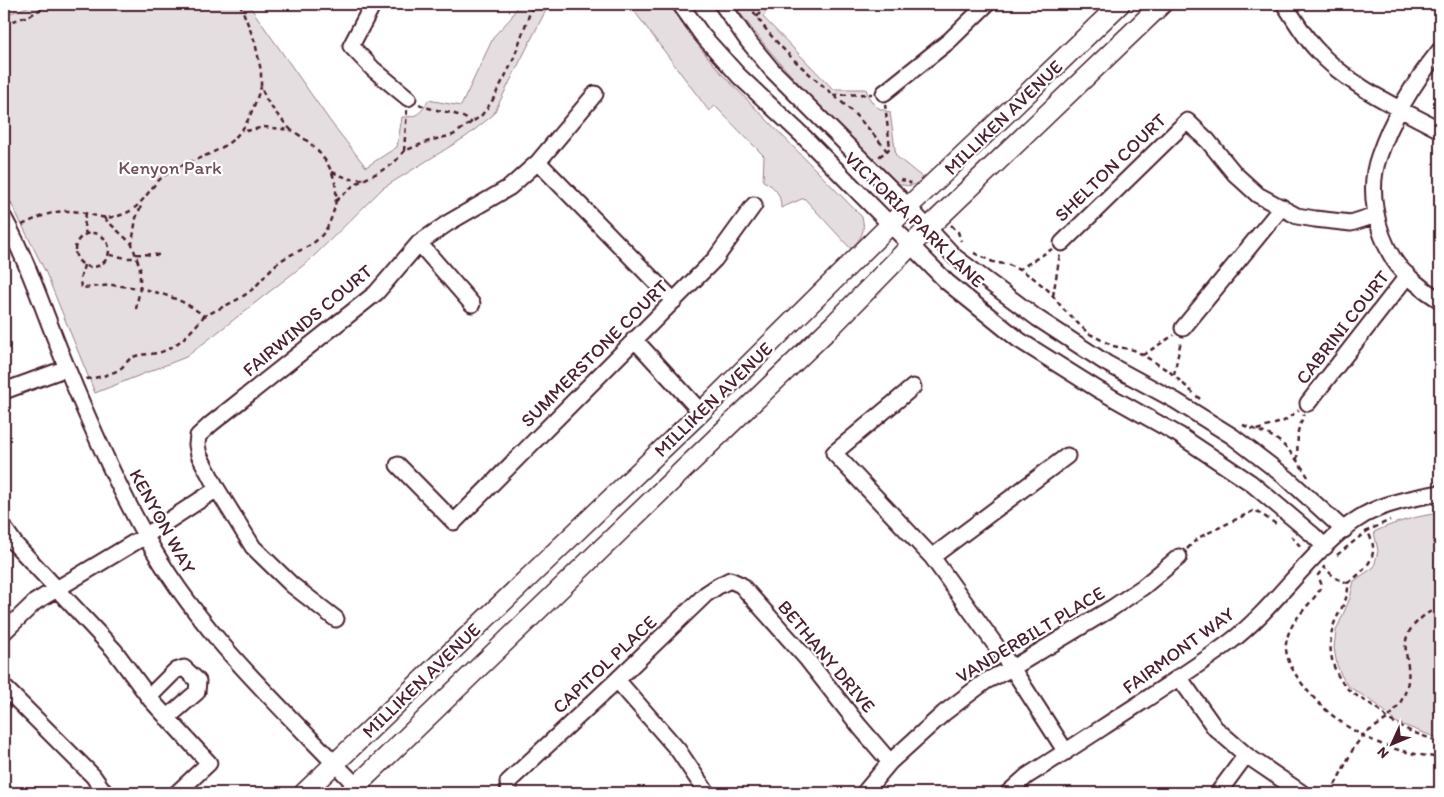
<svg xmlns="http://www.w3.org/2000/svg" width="1444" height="797" viewBox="0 0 1444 797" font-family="Itim,sans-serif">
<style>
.green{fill:#e5dee0;stroke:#987e86}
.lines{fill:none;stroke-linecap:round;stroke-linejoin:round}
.minor-casing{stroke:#4a1f2b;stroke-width:19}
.major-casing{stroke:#4a1f2b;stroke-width:22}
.path{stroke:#4a1f2b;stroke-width:2.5;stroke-dasharray:5 4;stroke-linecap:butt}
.minor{stroke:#fff;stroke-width:15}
.major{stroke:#fff;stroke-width:19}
.labels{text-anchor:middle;stroke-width:4.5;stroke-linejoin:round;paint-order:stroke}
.street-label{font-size:19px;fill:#4a1f2b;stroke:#fff}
.park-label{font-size:19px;fill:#714f58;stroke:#fff}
</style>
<rect width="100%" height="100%" fill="#fff"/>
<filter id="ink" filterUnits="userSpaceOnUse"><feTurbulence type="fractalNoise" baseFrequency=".02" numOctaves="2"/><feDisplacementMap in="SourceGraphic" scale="10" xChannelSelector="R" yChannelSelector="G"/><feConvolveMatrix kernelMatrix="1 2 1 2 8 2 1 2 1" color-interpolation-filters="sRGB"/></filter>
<g filter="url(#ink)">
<path class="green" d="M34,4h214l82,117 36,46 31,-20 5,-30c14,1 21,-5 26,-17l33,6 33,-70 17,-18 7,-14h31l-56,111 -26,21 -84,52 -73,72 -124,97 -91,36 -49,-120 -42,-84v-174l13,-4z
M629,4h40l32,45 21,25 140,143c4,14 -1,22 -11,32l-47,-51 -23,10c0,-13 -5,-21 -18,-27l1,-25 -49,-50 -6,5z
M734,4h37l-8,13 70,72h33c4,14 10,20 24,23l6,44 27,22c-9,9 -16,10 -27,4 -56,-57 -117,-112 -162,-178z
M1440,513v226l-45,-17 -6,-7 -13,-11 -28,-18 -7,-11 -4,-10 -3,-17 2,-17 14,-33 4,-17 20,-14 4,-16 -4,-19c21,-10 43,-16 66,-19z"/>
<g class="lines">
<g class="minor-casing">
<path id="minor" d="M373,4l-22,42 22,23 35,29
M680,4l22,31 37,41 63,59 145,147 72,58 78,49 82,46 72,48 62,52 12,12
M722,4l26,37 24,29 122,122 61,65 82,61 69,45 70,38 56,35 56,43 56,51
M1284,4c10,14 19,31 31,44 33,38 82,59 125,82
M1440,50c-25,31 -48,68 -61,106 -12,33 -3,75 15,104 8,13 32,32 46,40
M884,93l65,-52 38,-37
M538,162l136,139
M4,218c26,48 42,100 63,150 23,56 48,114 78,167 55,101 141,176 218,258
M419,243l53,61
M1062,243l125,-122 21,20 27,33 23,21 39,21 18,3 36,4 25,-8
M1183,328l99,-121
M634,339l67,73
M913,387l-79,66 98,104 80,111 54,84
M4,391l63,-23
M1308,403l100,-128
M398,465l56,57 261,-263 39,-54
M4,528l11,16 99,106 37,50 58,63 -32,30
M932,557l135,-101
M336,619l-44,-34 -39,-38 -36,-58 -18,-34 -2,-10 1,-9 13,-12 165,-131 43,-50 29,-20 62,-36 28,-25 57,-68
M4,632l31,-30 110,-66 72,-47
M1179,677l36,51 31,27 56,38
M617,680l61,70 29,43
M4,687l89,89 12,17
M149,697l26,-26 9,-3 14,13 -1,11 -30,26
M509,793l-1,-11 109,-102 89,-86 12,-8 12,-6 11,5 65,73 54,69 30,35
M864,793l26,-31 54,-49 42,-32 26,-13 100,-60 31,-21 36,-30
M1008,793l19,-17c40,-25 79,-51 118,-76 28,-19 57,-37 85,-58 47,-35 84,-98 134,-127 24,-13 50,-17 76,-22
M1218,793l28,-38"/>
</g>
<g class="major-casing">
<path id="major" d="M304,793l397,-381 207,-205 74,-70 138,-133
M349,793l485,-469 94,-96 234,-224"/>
</g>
<path class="path" d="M240,4l15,38 6,29v16l5,12 9,13 16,18 -27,-3 -22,5
M749,4c23,41 61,70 96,101 15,14 29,29 42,46l-10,7
M757,17l9,-13
M4,24l27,-9 18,-11
M833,95l39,-1
M419,104c17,9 39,6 53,19
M885,104l5,44 -3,3
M404,151l3,-41
M332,172l18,7h13
M900,180l8,1 3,3
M4,193l7,13
M336,201l19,-17 26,-13 13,-8 10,-12 28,-11 21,-5 28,-19 10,-13 21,-40 21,-59
M86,213l-2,14 2,7
M104,218l28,26
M22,225c19,-9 36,-17 58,-13 11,2 22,7 33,5 30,-5 32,-27 52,-42 24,-17 56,-19 75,-43 11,-13 15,-30 21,-45
M951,225l7,7 3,9
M75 250a17 17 0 1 1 34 0a17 17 0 1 1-34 0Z
M974,253l19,9 16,3 22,11 17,14 17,21 23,22 25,13 21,4 9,5 27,17 30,27
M136,254l26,1
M110,255l17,3h11
M84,265l-4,15 1,8 31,-3 28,3v-20l-8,-24 4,-26 6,-14
M1018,270l34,-21
M1053,296l7,-42
M136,309l4,-21c26,7 43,11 64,28l5,-2c13,-7 28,-13 40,-22 11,-8 18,-21 30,-30 13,-10 30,-13 41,-25 7,-7 10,-15 13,-24 12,-36 -12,-66 -42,-83
M1143,355l31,-20
M1174,375l7,-35
M86,379c11,-1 24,-4 34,-10 4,-3 7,-8 11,-11 9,-5 17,-3 27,-5 19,-5 34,-22 46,-37
M1243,425c10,4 20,7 30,12 16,10 27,27 37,43
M1257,430l27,-9 15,-11
M1297,460l1,-29 6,-17
M1291,536l10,11
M1187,549l11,-11 57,-28 24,16
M1337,555l30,-24 23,-11
M1348,583c19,-14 34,-29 19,-52
M1440,608c-9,2 -16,7 -23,14 -21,20 -6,34 -9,59 -2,15 -10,27 -21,38 -11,-17 -34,-20 -45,-37 -13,-18 -15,-43 -6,-63 6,-12 13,-22 12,-36l-13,-5 -11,-11 -6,8 4,11c-11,20 -33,33 -36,58 -1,15 8,29 17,41 25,33 63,58 104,67 11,3 22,4 33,6
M1331,793l22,-44 10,-14 24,-16 25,13 28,10"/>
<use href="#minor" class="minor"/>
<use href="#major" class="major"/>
</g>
</g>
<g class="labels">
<g class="street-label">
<text transform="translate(1003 117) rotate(-44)" y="7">MILLIKEN AVENUE</text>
<text transform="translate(1110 167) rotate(-44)" y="7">SHELTON COURT</text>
<text transform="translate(915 219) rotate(44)" y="7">VICTORIA PARK LANE</text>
<text transform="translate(307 320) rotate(-40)" y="7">FAIRWINDS COURT</text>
<text transform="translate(1342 327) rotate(-52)" y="7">CABRINI COURT</text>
<text transform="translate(594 353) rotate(-45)" y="7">SUMMERSTONE COURT</text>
<text transform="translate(713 399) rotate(-44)" y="7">MILLIKEN AVENUE</text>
<text transform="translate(163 521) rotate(61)" y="7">KENYON WAY</text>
<text transform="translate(1030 634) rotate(-31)" y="7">VANDERBILT PLACE</text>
<text transform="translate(1178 650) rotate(-36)" y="7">FAIRMONT WAY</text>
<text transform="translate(827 656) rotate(50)" y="7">BETHANY DRIVE</text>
<text transform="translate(604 664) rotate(-43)" y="7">CAPITOL PLACE</text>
<text transform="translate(421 680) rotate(-44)" y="7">MILLIKEN AVENUE</text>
</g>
<g class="park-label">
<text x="170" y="174">Kenyon Park</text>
</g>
</g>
<rect width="1444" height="797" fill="none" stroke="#fff" stroke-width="20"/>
<rect x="10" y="10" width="1424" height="777" fill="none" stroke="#4a1f2b" stroke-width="2" filter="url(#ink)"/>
<g transform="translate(1392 744) rotate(226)" stroke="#ffffff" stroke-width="4" paint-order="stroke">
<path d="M0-4L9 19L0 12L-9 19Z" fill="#4a1f2b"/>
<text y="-8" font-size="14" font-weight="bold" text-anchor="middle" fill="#4a1f2b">N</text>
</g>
</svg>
